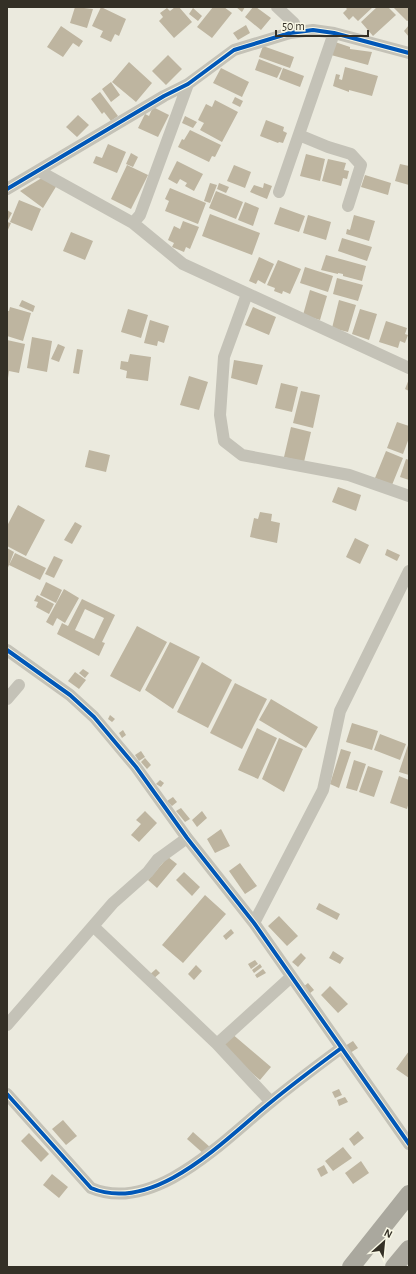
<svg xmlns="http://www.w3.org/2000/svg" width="416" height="1274" viewBox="0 0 416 1274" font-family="'Alegreya Sans',sans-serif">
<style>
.building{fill:#beb5a0;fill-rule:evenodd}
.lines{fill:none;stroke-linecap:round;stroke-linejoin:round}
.minor{stroke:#c4c2b7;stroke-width:12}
.highway{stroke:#aaa89e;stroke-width:18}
.cycleway-casing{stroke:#f8f7e5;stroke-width:6}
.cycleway{stroke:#0057b8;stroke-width:4}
</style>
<rect width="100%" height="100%" fill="#ebeade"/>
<path class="building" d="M75,7l18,2 -6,19 -17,-5z
M101,7l25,12 -7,17 -4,-2 -4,8 -11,-5 3,-6 -11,-5z
M175,7h4l13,15 -18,16 -15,-17 4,-4 -3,-4 7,-5 3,3z
M213,7h11l8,6 -20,25 -15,-11z
M236,7h9l-3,5z
M253,7h3l15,11 -10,12 -16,-13z
M345,7h28l-15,14 -5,-5 -4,4 -6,-7 4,-4z
M377,7h11l8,8 -23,21 -12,-14z
M393,7h16v13l-2,1z
M193,8l9,8 -4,5 -9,-7z
M246,25l4,8 -12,7 -5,-7z
M409,25v12l-5,-6z
M61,26l22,15 -4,6 -6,-4 -10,14 -16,-10z
M335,42l15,5v2l22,3 -4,13 -37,-10z
M263,46l31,11 -4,11 -31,-11z
M168,55l14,14 -16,16 -14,-14z
M259,59l23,9 -5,10 -22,-8z
M129,62l23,21 -16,19 -24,-20z
M345,67l33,9 -6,20 -23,-6v2l-16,-6 3,-12 4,1 -1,4 3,1z
M221,68l28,14 -7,15 -29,-14z
M283,68l21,8 -4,11 -21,-8z
M111,82l9,13 -9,7 -9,-13z
M100,92l18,24 -7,5 -7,-9 -2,2 -11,-15z
M235,97l8,4 -3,6 -8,-4z
M215,100l23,12 -16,30 -22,-12 4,-7 -6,-3 8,-16 6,3z
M153,107l16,8 -11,22 -20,-9 7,-14 4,2z
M78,115l11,10 -12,12 -11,-10z
M185,116l12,6 -4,6 -11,-5z
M266,120l18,7 -1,4 4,2 -4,10 -4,-1 -1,1 -18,-7z
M190,130l31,15 -6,12 -3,-1 -3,6 -31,-15 4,-8 2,1z
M108,144l18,8 -9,21 -24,-10 3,-7 6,2z
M131,153l7,4 -5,10 -7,-3z
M306,154l19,5 -5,22 -20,-5z
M328,159l18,4 -2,7 5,1 -2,8 -4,-1 -2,8 -19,-5z
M177,161l26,13 -9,17 -9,-5 2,-3 -7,-4 -3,5 -9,-5z
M400,164l9,2v19l-14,-4z
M127,165l21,10 -17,34 -20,-10z
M234,165l17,7 -6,16 -18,-7z
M365,175l26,8 -3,12 -27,-8z
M45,176l12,9 -14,23 -23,-17z
M210,183l7,2 -7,18 -6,-2z
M219,183l10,4 -3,6 -9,-4z
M264,183l8,3 -5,13 -17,-7 4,-7 9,3z
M170,188l36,15 -8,21 -33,-13 4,-10 -4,-2z
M216,191l27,11 -7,17 -27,-11z
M19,200l22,9 -9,22 -22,-9z
M245,202l14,6 -6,18 -15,-6z
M280,207l25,9 -6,16 -25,-8z
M7,210l5,3 -5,9 4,1 -4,9z
M210,214l50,19 -8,22 -50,-19z
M308,215l23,7 -5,18 -23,-7z
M354,215l21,6 -6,20 -23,-7 1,-5 3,1z
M183,221l16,6 -9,22 -4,-2 -2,5 -12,-5 2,-4 -6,-3 6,-14 6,3z
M71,232l22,9 -8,19 -22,-9z
M342,238l30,9 -5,14 -29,-10z
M326,255l40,11 -4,15 -19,-5v-2l-5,-1v1l-17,-4z
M259,257l15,7 -9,20 -7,-4 -2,4 -7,-3z
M278,260l23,9 -11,25 -7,-3 -1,3 -8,-3 1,-3 -8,-3z
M305,267l28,9 -5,16 -28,-9z
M337,278l26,7 -5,16 -25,-7z
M310,290l17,6 -7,24 -17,-5z
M22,300l13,6 -2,6 -14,-6z
M339,300l17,5 -8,27 -16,-4z
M10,307l21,6 -8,28 -16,-5v-25h2z
M253,307l23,10 -7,18 -24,-10z
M128,309l20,6 -7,23 -20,-6z
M360,309l17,5 -8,26 -17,-6z
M150,320l19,6 -5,17 -6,-2 -1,5 -13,-3z
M386,321l21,7 -2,6 3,1 -3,8 -5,-2 -2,7 -19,-6z
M32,337l20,4 -5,31 -20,-4z
M7,340l18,4 -6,29 -10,-2 -1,7z
M58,344l7,3 -6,15 -8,-3z
M77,349l6,1 -4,24 -6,-1z
M130,354l21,3 -3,24 -22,-3 1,-7 -7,-2 1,-8 7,1z
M234,360l29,5 -6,20 -26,-7z
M189,376l19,6 -9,28 -19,-5z
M409,379v12l-4,-2z
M281,383l17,4 -6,25 -17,-4z
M301,391l19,4 -7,33 -20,-5z
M397,422l12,4v12l-6,16 -16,-6z
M291,427l20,5 -7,30 -20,-5z
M89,450l21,5 -4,17 -21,-5z
M386,451l17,7 -11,27 -17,-7z
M406,459l3,1v20l-9,-3z
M338,487l23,8 -5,16 -24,-9z
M18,505l27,15 -19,36 -19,-10v-20z
M260,512l12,2 -1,7 9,2 -3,20 -27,-6 4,-19 4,1z
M75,522l7,4 -10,18 -8,-4z
M355,538l14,7 -9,19 -14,-7z
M7,548l7,4 -7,18z
M387,549l13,6 -3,6 -12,-6z
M15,553l31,15 -6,12 -31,-15z
M54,556l9,4 -9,18 -9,-4z
M46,582l16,8 -6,13 -16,-8z
M64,589l15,9 -14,25 -8,-5 -4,8 -7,-4z
M37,595l17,9 -5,10 -13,-7 2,-5 -4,-1z
M82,599l33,16 -13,27 3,1 -6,13 -42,-22 5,-11 6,3zM85,609l19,9 -10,21 -19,-9z
M137,626l30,16 -27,50 -30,-16z
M170,642l30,15 -27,52 -28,-19z
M202,662l30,18 -24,48 -31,-16z
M83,669l6,4 -4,5 -6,-5z
M75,672l11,8 -7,9 -11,-8z
M235,683l32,16 -25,50 -32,-16z
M271,699l47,28 -12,21 -47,-28z
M110,715l5,4 -3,3 -4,-3z
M352,723l26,8 -6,19 -26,-8z
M257,728l20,10 -19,41 -20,-9z
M123,730l3,5 -4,3 -3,-5z
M380,734l26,10 -6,16 -26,-10z
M279,738l24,11 -19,43 -22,-13z
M409,742v33l-10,-3z
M341,749l10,3 -12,36 -9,-4z
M141,751l4,6 -6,4 -4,-6z
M145,758l6,7 -4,4 -6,-7z
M354,760l12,4 -9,27 -11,-3z
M368,766l15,5 -9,26 -15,-5z
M399,776l10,4v22l-2,7 -17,-6z
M160,780l4,3 -3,4 -5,-3z
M173,797l4,5 -5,4 -5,-5z
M181,808l9,11 -5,3 -9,-11z
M145,811l12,12 -18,19 -8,-7 10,-11 -5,-4z
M202,811l5,7 -10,9 -5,-7z
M221,829l9,17 -15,7 -8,-14z
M168,857l9,7 -20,24 -9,-8z
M240,863l17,23 -12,8 -16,-23z
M184,872l16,15 -8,9 -16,-16z
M205,895l21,19 -43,49 -21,-18z
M319,903l21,11 -3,6 -21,-11z
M279,916l19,20 -11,10 -19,-20z
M231,929l3,4 -8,7 -3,-4z
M333,951l11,7 -4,6 -11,-6z
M301,953l5,5 -8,9 -6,-5z
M255,960l3,4 -7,5 -3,-5z
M260,964l2,3 -8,6 -2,-3z
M196,965l6,6 -8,9 -6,-6z
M156,969l4,4 -8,7 -4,-4z
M263,969l3,4 -9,5 -2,-3z
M308,983l6,7 -5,4 -6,-7z
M330,986l18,18 -10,9 -17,-18z
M231,1033l40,34 -11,13 -40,-34z
M353,1041l5,7 -8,5 -5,-7z
M409,1051v27l-13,-9z
M339,1089l3,6 -7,3 -3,-6z
M345,1097l3,5 -9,4 -2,-6z
M63,1120l14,16 -11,9 -14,-16z
M358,1131l6,7 -10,8 -5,-7z
M193,1132l18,16 -6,7 -18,-16z
M29,1133l20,21 -8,8 -20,-21z
M343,1147l9,11 -19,13 -8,-10z
M361,1161l8,12 -16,11 -8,-11z
M324,1165l4,8 -7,4 -4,-8z
M52,1174l16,13 -9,11 -16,-13z"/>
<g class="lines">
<path class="minor" d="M277,7l17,16 -1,6 -3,4
M299,135l29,12 23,7 10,11 -13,41
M39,171l94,52 50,41 226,104
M7,189l157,-93 24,-12 46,-34 56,-17 23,-3 21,3 75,20
M279,192l55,-159
M133,223l7,-8 48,-131
M247,294l-23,63 -4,58 4,26 18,14 107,20 60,21
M7,650l63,45 24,22 42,50 51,71 67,85 155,221
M7,699l12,-14
M254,923l69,-133 17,-79 69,-140
M93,926l124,118 54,58
M7,1025l106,-122 35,-31 10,-13 29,-21
M217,1044l74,-67
M7,1094l84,94c64,27 135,-50 180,-86 22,-18 46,-36 69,-53"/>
<path class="highway" d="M351,1267l58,-73
M394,1267l15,-18"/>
<g class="cycleway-casing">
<path id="cycleway" d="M7,189l157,-93 24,-12 46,-34 56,-17 23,-3 21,3 75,20
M7,650l63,45 24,22 42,50 51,71 67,85 155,221
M7,1094l84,94c64,27 135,-50 180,-86 22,-18 46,-36 69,-53"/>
</g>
<use href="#cycleway" class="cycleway"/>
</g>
<rect width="416" height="1274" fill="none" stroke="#343026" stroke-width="16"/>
<g transform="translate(384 1242) rotate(27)" stroke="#f8f7e5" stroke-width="3" paint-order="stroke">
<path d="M0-3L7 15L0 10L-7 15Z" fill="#343026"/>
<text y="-6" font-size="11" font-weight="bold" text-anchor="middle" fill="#343026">N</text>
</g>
<path d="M276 30v6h92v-6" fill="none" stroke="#343026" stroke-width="2"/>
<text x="282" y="30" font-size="12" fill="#343026" stroke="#f8f7e5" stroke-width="3" paint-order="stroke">50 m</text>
</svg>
